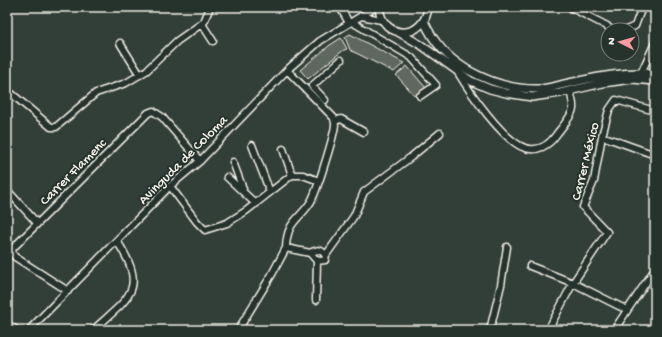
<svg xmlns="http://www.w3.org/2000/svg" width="662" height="337" viewBox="0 0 662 337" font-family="'Gochi Hand',sans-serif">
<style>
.building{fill:#5f6861;stroke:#f4f1e8}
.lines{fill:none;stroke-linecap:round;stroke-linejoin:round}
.minor-casing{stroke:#f4f1e8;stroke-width:9}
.major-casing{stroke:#f4f1e8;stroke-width:10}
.minor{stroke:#26332d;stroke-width:6}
.major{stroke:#26332d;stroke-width:7}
.labels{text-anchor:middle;stroke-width:4;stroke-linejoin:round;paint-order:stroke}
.street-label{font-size:14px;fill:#f4f1e8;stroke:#26332d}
</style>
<rect width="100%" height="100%" fill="#323e38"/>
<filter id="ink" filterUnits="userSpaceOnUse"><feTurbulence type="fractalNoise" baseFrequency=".025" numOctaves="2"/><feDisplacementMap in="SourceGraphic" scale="8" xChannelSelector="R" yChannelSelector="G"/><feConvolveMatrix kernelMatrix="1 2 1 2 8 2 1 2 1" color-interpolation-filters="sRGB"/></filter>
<g filter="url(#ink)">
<path class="building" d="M350,34l52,28 2,1 -10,9 -44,-22 -5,-13z
M341,38l6,11 -3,1 -8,6 -28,23 -8,-9 30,-25z
M407,66l19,22 -10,9 -20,-22z"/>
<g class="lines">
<g class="minor-casing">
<path id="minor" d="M340,7l9,16
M570,7l37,19 4,4
M362,16l19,4
M352,22l59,35 25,28 -16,11
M202,24l11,17
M626,30l9,-4 7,-19
M120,43l20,32
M287,70l47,48c0,2 1,3 1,6 0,9 -19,71 -25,79 -12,18 -23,18 -24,45l24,5c8,-4 10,-4 16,2
M457,71c12,20 46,70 68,77 13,4 24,-3 31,-13 5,-7 15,-17 17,-26 1,-5 -2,-13 -3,-18
M641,73l14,-30
M7,92l5,2 39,33h5l40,-34 30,-10 20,-12 31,-30 27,-19 6,-15
M325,100l-13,-14 29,-26
M335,121l6,-2 23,13
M602,136l53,19
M252,145l18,47
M283,149l9,26
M233,162l10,27
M227,177l29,27
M170,186l27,36 8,8 22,-7 19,-12 46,-36h11l16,6
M7,190l30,33
M310,253l7,8 8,-1 1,-5 28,-39 10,-24 47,-35 29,-24
M530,266l43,17 54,27
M68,291l-53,-34 -3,-4 1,-5 135,-135 5,-2 9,6 38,44
M316,300l1,-39
M7,324l10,6
M29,330l141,-144 30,-25 87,-91 33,-29 56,-34
M93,330c37,-33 55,-41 24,-89
M238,330l33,-54 15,-28
M490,330l11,-45 6,-38
M548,330l25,-47 34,-51 -24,-25 11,-26 8,-45 7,-26 7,-10 39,11
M614,330l41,-61"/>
</g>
<g class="major-casing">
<path id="major" d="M379,7c3,34 46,33 49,0
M424,21c9,21 25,38 44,49 23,13 46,20 73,19 10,-1 22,-5 33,-7 27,-6 53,-11 81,-8
M398,32l23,13 50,36 19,8 16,4 26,4 28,-4 43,-10 29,-4 23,2"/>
</g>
<use href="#minor" class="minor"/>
<use href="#major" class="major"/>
</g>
</g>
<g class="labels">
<g class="street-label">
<text transform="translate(182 159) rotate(-45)" y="5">Avinguda de Coloma</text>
<text transform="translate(584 161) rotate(-76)" y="5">Carrer México</text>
<text transform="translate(72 171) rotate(-45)" y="5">Carrer Flamenc</text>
</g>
</g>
<rect width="662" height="337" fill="none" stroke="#26332d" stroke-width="24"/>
<rect x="12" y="12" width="638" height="313" fill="none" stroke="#f4f1e8" stroke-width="1.5" filter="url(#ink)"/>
<g transform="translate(620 42) rotate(276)"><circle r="19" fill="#26332d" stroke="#787f78"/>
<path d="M0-3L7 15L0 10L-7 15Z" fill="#ff9aa2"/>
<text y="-6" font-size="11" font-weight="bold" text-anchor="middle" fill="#f4f1e8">N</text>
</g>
</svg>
